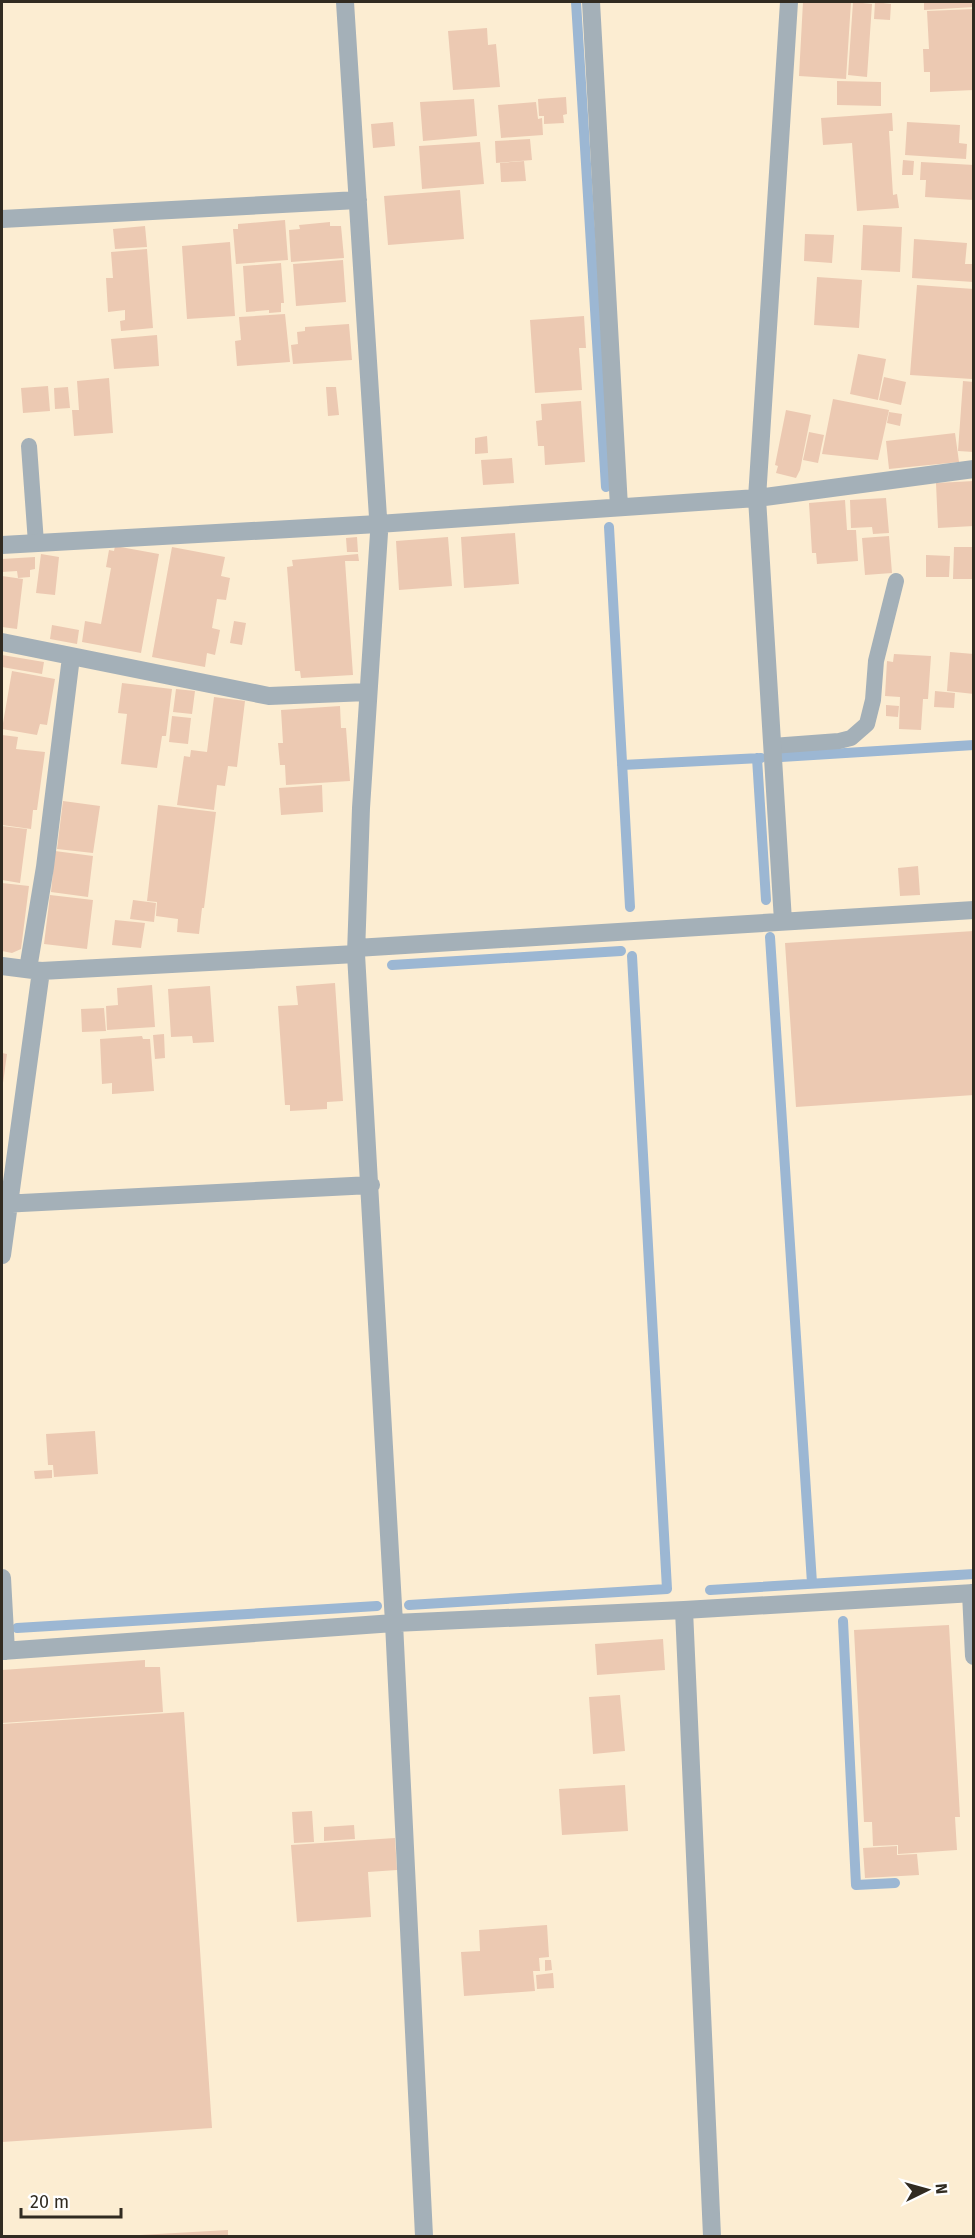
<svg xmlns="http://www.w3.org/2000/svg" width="975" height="2238" viewBox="0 0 975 2238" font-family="'Fira Sans',sans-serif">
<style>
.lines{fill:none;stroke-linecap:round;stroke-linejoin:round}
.stream{stroke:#9cb7d3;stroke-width:10}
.building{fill:#ecc9b2}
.lane{stroke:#a4b0b8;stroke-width:16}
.street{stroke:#a4b0b8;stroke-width:18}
</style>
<rect width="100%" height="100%" fill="#fcedd2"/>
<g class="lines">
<path class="stream" d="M576,2l30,485
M609,527l21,380
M781,757l193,-12
M757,758l9,142
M622,765l139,-7
M770,937l42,646
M392,965l229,-14
M710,1590l264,-16
M409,1605l258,-16 -35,-633
M843,1621l13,264 39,-2
M17,1628l360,-22"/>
</g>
<path class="building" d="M803,2h48l-5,77 -47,-3z
M853,2l19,2 -5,73 -19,-2z
M875,2l16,2 -1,16 -16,-1z
M924,2h50v5l-50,3z
M974,9v81l-44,2v-20h-6l-1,-23h6l-2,-38z
M487,28l1,17 8,-1 4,43 -47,3 -5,-59z
M837,81l44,1v24l-44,-1z
M566,97l1,17 -4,1 1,8 -20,1v-8h-5l-1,-17z
M474,99l3,37 -54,5 -3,-39z
M536,102l2,17 4,-1 1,17 -42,3 -3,-33z
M892,113l1,18h-4l4,64 4,-1 2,14 -42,3 -5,-68 -29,2 -2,-27z
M393,122l2,24 -22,2 -2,-24z
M907,122l53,3 -1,18 8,1 -1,15 -61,-4z
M530,139l2,21 -36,3 -1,-22z
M480,142l4,42 -62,5 -3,-43z
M903,160l11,1 -1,14h-11z
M524,161l2,20 -25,1 -1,-19z
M921,162l53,3v35l-49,-3 1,-17h-6z
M460,190l4,49 -76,6 -4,-49z
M285,220l3,40 -52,4 -3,-35h5v-5z
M330,222v4h11l3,32 -53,4 -2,-32 11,-1 -1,-4z
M863,225l39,2 -2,45 -39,-2z
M145,226l2,21 -32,2 -2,-20z
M805,234l29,1 -2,28 -28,-2z
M914,239l53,4 -2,21h9v18l-62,-4z
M230,242l5,74 -48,3 -5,-73z
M147,249l6,79 -32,3 -1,-10 5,-1v-10l-17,2 -2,-34h7l-2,-26z
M343,260l3,42 -50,4 -3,-42z
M281,263l3,40h-3v9l-12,1v-3l-23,2 -3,-46z
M817,277l45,3 -3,48 -45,-3z
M917,285l57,4 -2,90 -62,-4z
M285,314l5,48 -53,4 -2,-25 6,-1 -2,-23z
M584,316l2,32h-7l3,42 -47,3 -5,-73z
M349,324l3,36 -59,4 -2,-19 7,-1 -1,-12 8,-1v-4z
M157,335l2,31 -45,3 -3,-30z
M858,354l28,5 -8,41 -28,-6z
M884,377l22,5 -5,23 -22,-5z
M109,378l4,55 -39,3 -2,-26h7l-2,-29z
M963,381l11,1v70l-16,-1z
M48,386l2,25 -27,2 -2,-25z
M68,387l2,21 -15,1 -1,-21z
M326,387h10l3,28 -11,1z
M833,399l56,11 -11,50 -56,-6z
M581,401l4,61 -40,3 -1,-19h-6l-2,-25 6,-1 -1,-16z
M786,410l25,5 -11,55 -4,8 -20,-5 2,-7 -3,-1z
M889,412l13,2 -2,12 -13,-3z
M809,432l15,3 -6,28 -15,-3z
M955,433l4,29 -70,7 -3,-28z
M487,436l1,17 -13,1v-16z
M512,458l2,25 -31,2 -2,-25z
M974,481v45l-36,2 -2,-45z
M886,498l3,35 -16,1 -1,-7 -21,1 -1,-28z
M845,500l2,30h9l2,31 -41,3 -1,-11h-4l-3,-50z
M515,533l4,51 -55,4 -3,-51z
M889,536l3,37 -27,2 -3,-37z
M357,537l1,15h-11l-1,-14z
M448,537l4,49 -53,4 -3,-49z
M115,546l44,8 -18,99 -59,-11 3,-21 16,3 10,-56 -5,-1 3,-17 5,1z
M172,547l53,10 -4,19 9,2 -4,22 -9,-1 -5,29 8,2 -5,25 -8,-2 -2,14 -53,-10z
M954,547h20v32h-21z
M41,554l18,3 -4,38 -19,-2z
M358,554l1,7h-14l8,114 -52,3 -1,-7h-5l-8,-104 6,-1 -1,-6z
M926,555l24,1 -1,21h-23z
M35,557v12l-5,1v7l-12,1 -1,-7 -15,1v-13z
M2,576l21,3 -6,50 -15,-2z
M234,621l12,2 -4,22 -12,-2z
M52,625l27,5 -2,14 -27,-5z
M950,652l24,2v40l-27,-3z
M894,654l37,2 -3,43h-5l-2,31 -22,-1 1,-32 -15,-1 2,-35 6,1z
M2,655l42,7 -2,12 -40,-7z
M12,671l43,8 -8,46 -7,-1 -3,11 -35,-6z
M122,683l50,6 -6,47h-4l-5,32 -36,-4 6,-50 -9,-1z
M176,689l19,2 -3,23 -19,-2z
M935,691l20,2 -1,15 -20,-1z
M214,697l31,4 -8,66 -9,-1 -3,20 -8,-1 -3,25 -37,-5 7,-49 6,1 1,-7 16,2z
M886,705l13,1 -1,11 -12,-1z
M340,706l1,22h5l4,53 -64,4 -1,-20h-5l-2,-22h5l-2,-33z
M172,716l19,2 -3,26 -19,-2z
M2,735l16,2 -2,12 29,3 -8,58h-4l-2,19 -29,-4z
M322,785l1,27 -42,3 -2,-27z
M63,801l37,5 -7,47 -36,-4z
M158,805l58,7 -12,96h-2l-3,26 -22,-2 1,-13 -22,-3 1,-14 -10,-1z
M2,826l25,3 -7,54 -18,-3z
M55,851l38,5 -5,41 -37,-5z
M918,866l2,29 -20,1 -2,-28z
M2,883l27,3 -8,63 -9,4 -10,-2z
M50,895l43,5 -6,49 -43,-5z
M133,900l23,3 -2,19 -24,-3z
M115,920l30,3 -4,25 -29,-3z
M974,931v164l-178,12 -11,-164z
M335,983l8,118 -16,1v7l-37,2v-6h-5l-7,-99 20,-1 -2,-19z
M152,985l3,42 -48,3 -1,-24 12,-1 -1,-17z
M210,986l4,56 -21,1 -1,-7 -21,1 -3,-48z
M104,1008l2,23 -24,1 -1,-23z
M164,1034l1,24 -10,1 -2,-24z
M142,1036l1,3h7l4,52 -42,3v-11l-10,1 -2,-45z
M2,1053l5,1 -4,29h-1z
M95,1431l3,43 -44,3 -1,-12h-5l-2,-31z
M52,1470v8l-17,1 -1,-8z
M949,1625l11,192h-5l2,33 -59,4v-9l-25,1 -1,-24h-8l-10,-192z
M663,1639l2,31 -68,5 -2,-31z
M145,1660v7h15l3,45 -161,11v-53z
M620,1695l5,56 -32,3 -4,-57z
M184,1712l28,416 -210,14v-418z
M625,1785l3,46 -66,4 -3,-46z
M312,1811l2,31 -20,1 -2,-31z
M354,1825l1,14 -31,2v-14z
M395,1838l2,32 -29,2 3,45 -74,5 -6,-77z
M897,1846v9l20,-1 2,21 -54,3 -2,-30z
M547,1925l2,32 -10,1 1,13h-7l2,20 -71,5 -3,-44 19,-1 -1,-21z
M545,1960h6l1,10 -7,1z
M553,1973l1,15 -17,1 -1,-14z
M228,2230v6h-88v-1z"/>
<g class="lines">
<path class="lane" d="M29,446l7,97
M772,746l67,-5 12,-3 16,-14 6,-24 3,-39 20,-80"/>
<path class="street" d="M345,2l34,531 -18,275 -5,146 38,669 30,613
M591,2l28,505
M2,219l356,-19
M2,545l376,-21 379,-26 217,-29
M2,642l267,54 99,-4
M783,921l-26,-423 32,-496
M356,948l618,-38
M2,966l39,5 315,-17
M28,969l17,-102 26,-210
M2,1204l369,-19
M2,1255l39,-284
M2,1578l4,73
M971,1593l3,63
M684,1610l28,626
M2,1651l392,-28 290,-13 290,-17"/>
</g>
<rect width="975" height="2238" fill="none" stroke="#312b21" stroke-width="6"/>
<g transform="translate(927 2190) rotate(85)" stroke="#ffffff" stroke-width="4.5" paint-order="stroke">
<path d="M0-4.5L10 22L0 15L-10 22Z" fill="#312b21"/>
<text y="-9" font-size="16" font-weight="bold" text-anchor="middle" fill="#312b21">N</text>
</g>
<path d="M21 2208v9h100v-9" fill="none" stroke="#312b21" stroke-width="3"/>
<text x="30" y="2208" font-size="18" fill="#312b21" stroke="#ffffff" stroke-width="4.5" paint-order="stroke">20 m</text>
</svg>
